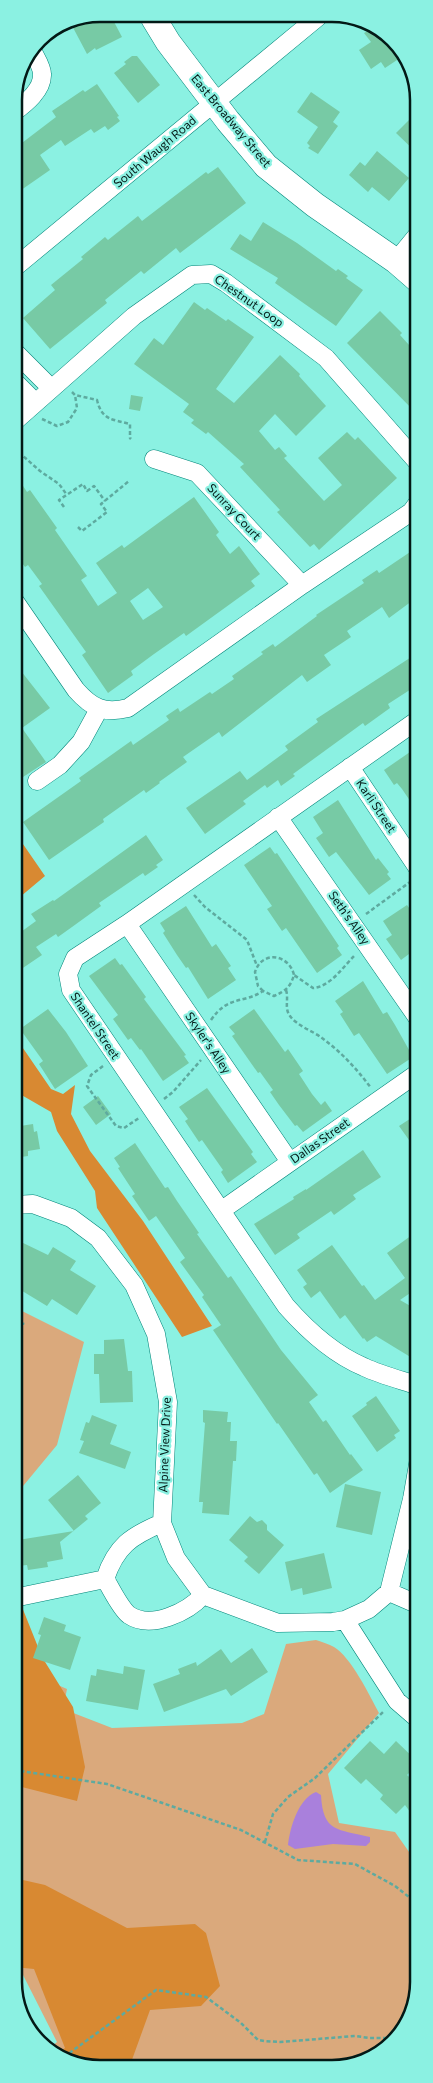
<svg xmlns="http://www.w3.org/2000/svg" width="433" height="2083" viewBox="0 0 433 2083" font-family="Commissioner,sans-serif">
<style>
.green{fill:#daa97c}
.forest{fill:#d88932}
.water{fill:#a980dc}
.building{fill:#77caa5;fill-rule:evenodd}
.lines{fill:none;stroke-linecap:round;stroke-linejoin:round}
.street-casing{stroke:#008579;stroke-width:19}
.secondary-casing{stroke:#008579;stroke-width:26}
.path{stroke:#5eaa9f;stroke-width:2.5;stroke-dasharray:4 2.5;stroke-linecap:butt}
.street{stroke:#fff;stroke-width:18}
.secondary{stroke:#fff;stroke-width:25}
.labels{text-anchor:middle;stroke-width:4.5;stroke-linejoin:round;paint-order:stroke}
.street-label{font-size:12px;fill:#031916;stroke:#8bf1e2}
.rim{fill:none;stroke:#031916;stroke-width:2.5}
</style>
<rect width="100%" height="100%" fill="#8bf1e2"/>
<path class="green" d="M14,1307l70,35 -27,103 -43,52z
M316,1640c6,2 13,4 18,7 17,10 36,49 45,66l-51,61 11,49 56,9 24,34v122l-21,52 -54,29 -261,-1 -33,-20 7,-6 -35,-69 -8,-1v-306l53,23 -4,20 49,19 130,-5 22,-9 22,-70z"/>
<path class="forest" d="M14,831l31,45 -31,26z
M14,1035l37,54 12,5 12,-9 -4,29 19,37 53,70 69,105 -30,11 -85,-129 -2,-17 -38,-60 -6,-19 -33,-19 -4,1z
M14,1587l28,70 31,50 12,60 -8,34 -63,-16z
M23,1880l22,5 82,43 68,-4 11,9 14,53 -19,20 -51,4 -21,58h-46l-25,-15 7,-5 -31,-79 -20,-2v-19h5z"/>
<path class="water" d="M316,1792l5,3c2,38 17,34 49,42v5l-4,4 -33,-2 -38,5 -7,-4c2,-17 10,-46 28,-53z"/>
<path class="building" d="M69,20h44l9,17 -26,13 -1,-2 -8,6z
M373,28l19,12 11,16 -18,12 -4,-6 -10,7 -12,-19 12,-8 -7,-9z
M132,56h5l23,29 -22,18 -24,-30 12,-9 -2,-2z
M97,84l22,32 -2,1 3,4 -12,9 -3,-4 -11,7 -3,-4 -26,17 -4,-6 -21,15 10,15 -36,25v-46l42,-32 -4,-6 31,-21 2,2z
M311,92l29,20 -7,10 5,4 -20,28 -10,-6 2,-2 -3,-3 11,-16 -21,-15z
M419,110v45l-23,-22z
M377,151l32,27 -20,23 -17,-14 -4,5 -19,-17 11,-13 5,4z
M218,167l28,36 -66,50 -4,-5 -32,26 -3,-3 -36,29 2,3 -57,46 -27,-31 32,-28 -4,-5 32,-26 -2,-2 24,-20 3,3 30,-24 4,5 64,-49 2,2z
M263,222l34,21 39,28 2,-2 10,7 -2,2 17,12 -27,36 -61,-43 3,-5 -48,-29 10,-15 11,7z
M194,302l11,8 2,-2 19,13 2,-2 26,18 -38,52 18,14 46,-48 20,19 -1,2 27,30 -30,30 -21,-22 -16,17 16,19 4,-3 8,9 -3,2 40,43 18,-16 -24,-27 29,-26 8,8 3,-3 39,41 -78,72 -5,-6 -4,3 -33,-35 3,-2 -40,-43 4,-3 -36,-32 -2,2 -15,-11 3,-3 -11,-8 6,-8 -55,-40 20,-26 9,7z
M380,311l22,22 -2,2 19,21v60l-72,-73z
M131,395l12,2 -3,14 -11,-2z
M14,472l13,20 3,-2 27,38 -2,2 32,46 -6,4 17,26 19,-13 -21,-30 26,-18 2,3 70,-51 25,35 -3,3 14,19 9,-8 21,28 -9,7 4,5 -69,50 -2,-3 -30,21 -23,17 2,4 -25,18 -26,-38 4,-3 -47,-66 3,-2 -14,-19 -3,2 -11,-15zM148,588l15,19 -20,13 -13,-19z
M419,546v49l-7,6 -23,17 -7,-11 -35,24 4,6 -27,18 7,10 -24,17 -5,-7 -80,62 -3,-5 -36,25 4,5 -28,20 1,1 -14,10 -2,-3 -41,29 1,3 -55,38 -26,-38 58,-41 -2,-3 52,-37 2,4 36,-25 -3,-4 12,-8 2,4 30,-20 2,2 22,-15 -2,-3 31,-22 -2,-2 12,-8 2,3 42,-31 -1,-1 48,-32 -2,-3 15,-10 2,3z
M419,652v32l-31,20 2,4 -25,18 -2,-3 -70,51 2,2 -14,10 -3,-6 -11,8 -2,-3 -22,16 3,3 -41,30 -19,-26 54,-37 7,9 41,-30 -3,-4 33,-24 -2,-3z
M14,662l36,46 -28,20 24,34 -23,15 -9,-13z
M410,752l9,12v50l-17,-25 -5,-6 -3,2 -10,-15z
M338,800l38,60 2,-2 11,14 -2,2 4,5 -22,16 -33,-43 -7,5 -13,-19 7,-5 -10,-16z
M146,835l17,25 -7,5 2,2 -13,9 -2,-3 -44,30 2,3 -29,21 -14,10 -2,-3 -20,13 6,8 -28,19v-37l22,-16 -5,-7 22,-14 1,1z
M270,847l5,7 2,-1 62,93 -2,2 5,7 -25,18 -31,-45 -4,3 -15,-22 5,-3 -28,-41z
M407,905l12,17v46l-10,-14 -8,6 -15,-21 6,-4 -9,-14z
M186,906l26,41 4,-3 15,22 -3,2 8,12 -28,19 -20,-32 -2,1 -9,-13 -14,-22 2,-2 -5,-8z
M115,958l5,7 2,-1 24,33 -2,2 42,56 -2,1 5,7 -26,18 -22,-32 -1,1 -9,-12 -3,2 -15,-21 5,-4 -29,-39z
M363,981l20,33 4,-2 8,13 18,32 -26,17 -28,-41 -5,3 -14,-22 3,-2 -8,-11z
M48,1009l18,23 22,34 -33,23 -16,-25 4,-3 -23,-32z
M254,1009l31,43 3,-3 15,22 -4,3 13,20 9,11 4,-4 7,10 -29,21 -6,-7 -2,1 -16,-21 -9,-13 3,-2 -13,-18 -2,1 -26,-37 3,-2 -6,-7z
M207,1088l46,64 -2,2 6,8 -29,21 -7,-11 2,-2 -21,-30 -3,2 -14,-21 3,-2 -9,-12z
M98,1096l13,18 -15,11 -13,-18z
M419,1113v41l-20,-28z
M33,1124l1,8 3,-1 3,18 -12,2v5l-14,2v-31z
M135,1143l30,45 3,-1 9,14 22,32 -2,1 31,44 3,-2 50,74 37,45 -9,7 14,20 3,-2 24,35 1,-1 12,16 -33,23 -13,-20 -3,2 -36,-52 -1,1 -64,-94 8,-5 -19,-28 2,-2 -24,-33 5,-4 -29,-42 -7,5 -17,-25 3,-2 -17,-26 2,-1 -6,-9z
M363,1150l18,27 -28,18 3,4 -22,16 -3,-4 -34,23 3,4 -25,17 -21,-31 40,-25 -1,-2 13,-8v1z
M419,1230v57l-19,13 19,11v24l-4,8 4,3 -7,12 -36,-22 -9,6 -3,-4 -1,1 -18,-24 -5,4 -20,-28 -9,7 -8,-11 4,-3 -10,-14 35,-25 30,41 2,-1 11,15 30,-22 -18,-25z
M19,1241l29,14 5,-8 23,14 -6,9 26,16 -19,29 -25,-16 -5,7 -33,-20v-36z
M124,1339l4,32h4l1,31 -33,1 -1,-29h-5v-20h10v-14z
M376,1396l24,35 -6,4 2,3 -19,14 -25,-36 15,-11 -1,-2z
M203,1410l25,2 -1,10h4l-1,19h7l-1,20h-3l-4,54 -27,-2 1,-11h-4l6,-79 -2,-1z
M92,1415l25,10 -7,19 21,8 -6,17 -46,-16 5,-12 -4,-1 6,-18 3,1z
M78,1475l23,28 -16,13 3,3 -28,23 3,17 -16,3 1,5 -20,3 -1,-5 -9,1 -2,-18h3l-1,-8 56,-9 -26,-31z
M345,1484l36,8 -9,43 -36,-8z
M250,1516l7,6 5,-2 5,5v5l17,15 -25,29 -15,-13 4,-4 -19,-17z
M324,1553l8,35 -29,7 -1,-7 -11,3 -6,-29z
M44,1617l22,8 -2,6 17,6 -11,33 -37,-12 8,-23 -3,-1z
M252,1648l16,24 -37,24 -5,-7 -62,23 -11,-28 27,-10 -2,-5 18,-7 1,4 24,-17 10,14z
M124,1666l21,4 -7,40 -52,-9 5,-26 5,1 1,-7 26,5z
M370,1741l14,13 12,-13 23,22 -12,12 12,11v38l-14,-19 -9,9 -16,-15 3,-4 -17,-16 -5,5 -17,-16z"/>
<g class="lines">
<g class="street-casing">
<path id="street" d="M14,112c11,-8 29,-22 28,-38 0,-7 -6,-16 -9,-22
M396,261l23,-28
M14,268l304,-251
M14,351l37,37
M14,381l21,21
M14,422l120,-106 58,-41 19,-1 15,9 100,75 93,106
M154,459l43,14 105,112
M14,600l62,90c16,18 28,24 52,18l174,-123 109,-73 8,-11
M419,719l-292,205 -52,34 -7,16 3,16 215,316c22,25 47,48 78,61 17,8 37,13 55,19
M350,767l69,103
M37,781l23,-16 21,-23 18,-33
M278,817l141,203
M127,924l163,238
M14,1205l19,-1 38,14 27,20 36,47 22,49 12,68 -6,121 14,35 27,37 75,28 55,-1 12,-2 24,-11 20,-17 23,-93 7,-40
M222,1210l197,-138
M162,1523c-31,13 -46,23 -57,56 6,9 15,29 24,36 22,15 59,-3 74,-20
M389,1592l30,13
M14,1598l91,-19
M345,1620l52,81 22,19"/>
</g>
<g class="secondary-casing">
<path id="secondary" d="M154,19l14,23 60,79 38,45 49,39 81,56 23,20"/>
</g>
<path class="path" d="M72,392l3,3 22,5c5,20 14,19 33,24v14l1,1
M42,419l15,7 11,-4 9,-14 -2,-13
M14,448l26,23 19,13 8,11
M64,507l-5,-7 24,-16 4,7 7,-5 11,15
M78,527l4,4 25,-19 -6,-8 28,-23
M194,895l11,12 42,33 10,26
M366,914l44,-32
M286,990c3,9 -2,18 4,26 7,10 23,15 32,22 19,14 35,31 49,50
M263,991l-5,-5 -3,-14c7,-22 34,-18 39,3
M211,1020c17,-25 32,-16 52,-29l11,5c11,-5 16,-8 20,-21l19,13c17,-1 30,-21 42,-33
M103,1066l-12,9 -4,11 29,40 8,2 15,-10
M164,1099l9,-7 28,-32
M14,1322l11,2
M14,1770l93,14 134,46 57,30 57,4 40,22 24,19
M265,1842l8,-28 15,-17 27,-19 69,-67
M64,2057l92,-67 50,7 35,26 17,17 6,1 16,1 75,-6 15,2h29"/>
<use href="#street" class="street"/>
<use href="#secondary" class="secondary"/>
</g>
<g class="labels">
<g class="street-label">
<text transform="translate(231 121) rotate(50)" y="4">East Broadway Street</text>
<text transform="translate(155 152) rotate(-40)" y="4">South Waugh Road</text>
<text transform="translate(249 301) rotate(35)" y="4">Chestnut Loop</text>
<text transform="translate(234 512) rotate(47)" y="4">Sunray Court</text>
<text transform="translate(376 806) rotate(56)" y="4">Karli Street</text>
<text transform="translate(349 918) rotate(55)" y="4">Seth's Alley</text>
<text transform="translate(95 1026) rotate(56)" y="4">Shantel Street</text>
<text transform="translate(208 1043) rotate(56)" y="4">Skyler's Alley</text>
<text transform="translate(320 1141) rotate(-35)" y="4">Dallas Street</text>
<text transform="translate(165 1445) rotate(-88)" y="4">Alpine View Drive</text>
</g>
</g>
<path d="M0 0H433V2083H0ZM100 22H332A78 78 0 0 1 410 100V1982A78 78 0 0 1 332 2060H100A78 78 0 0 1 22 1982V100A78 78 0 0 1 100 22Z" fill="#8bf1e2" fill-rule="evenodd"/>
<path class="rim" d="M100 22H332A78 78 0 0 1 410 100V1982A78 78 0 0 1 332 2060H100A78 78 0 0 1 22 1982V100A78 78 0 0 1 100 22Z"/>
</svg>
